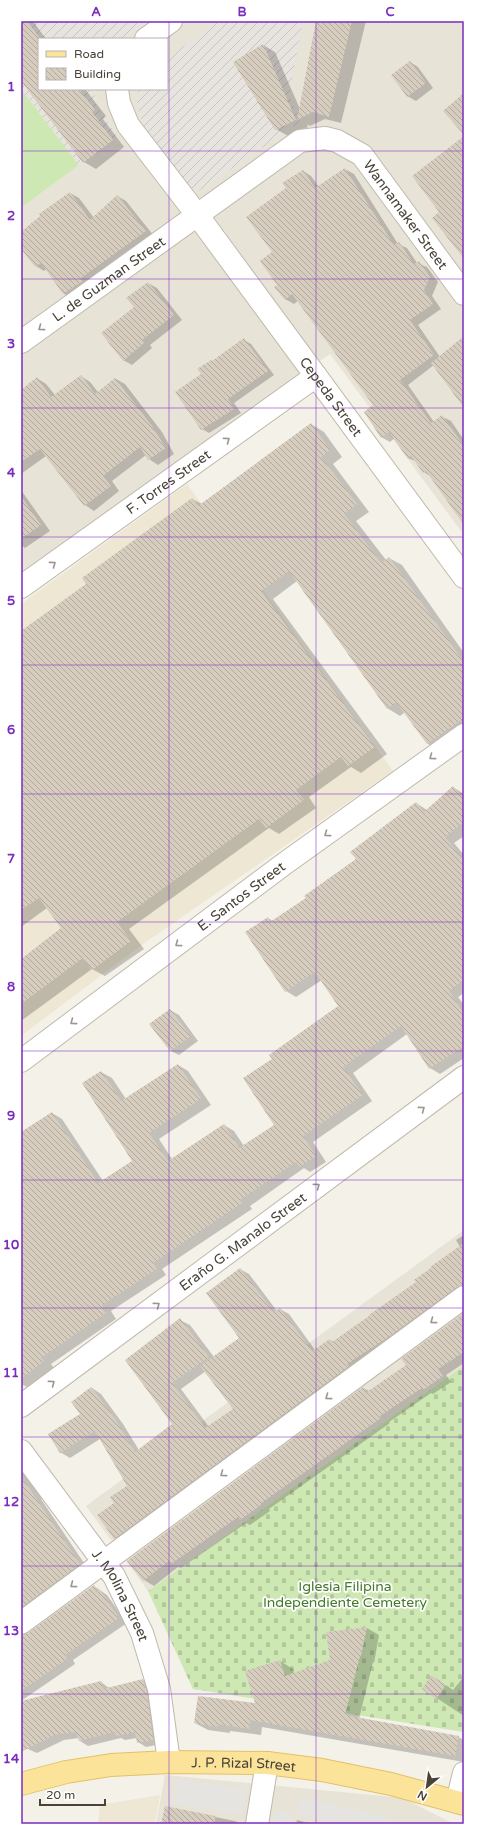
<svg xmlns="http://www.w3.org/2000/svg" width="485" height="1845" viewBox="0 0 485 1845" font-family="'Varela Round',sans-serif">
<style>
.residential{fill:#e8e3d7}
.industrial{fill:url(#industrial-furrows)}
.education{fill:#ede7d3}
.grass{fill:#cee8b3}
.cemetery{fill:url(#cemetery-stones)}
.parking{fill:#e6e4e1}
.shadow{fill:#0003;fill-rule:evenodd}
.building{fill:url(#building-back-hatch)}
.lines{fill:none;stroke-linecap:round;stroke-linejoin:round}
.minor-casing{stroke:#c0b9ac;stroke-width:24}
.major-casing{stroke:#e2c169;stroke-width:24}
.minor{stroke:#fff;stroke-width:22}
.major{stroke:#fce39a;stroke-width:22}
.oneway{stroke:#9a9791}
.grid{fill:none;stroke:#7b2cbf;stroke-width:1;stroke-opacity:0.55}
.labels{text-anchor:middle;stroke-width:3.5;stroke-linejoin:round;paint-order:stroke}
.street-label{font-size:14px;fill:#484237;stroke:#fff}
.park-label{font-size:14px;fill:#46792b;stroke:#fff}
.neatline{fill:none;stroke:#7b2cbf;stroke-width:1.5}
.grid-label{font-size:13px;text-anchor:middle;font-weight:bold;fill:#7b2cbf}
</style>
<defs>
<pattern id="industrial-furrows" width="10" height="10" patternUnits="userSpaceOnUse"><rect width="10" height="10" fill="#e7e3de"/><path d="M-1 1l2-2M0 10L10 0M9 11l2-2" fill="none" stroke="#c8c4bf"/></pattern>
<pattern id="cemetery-stones" width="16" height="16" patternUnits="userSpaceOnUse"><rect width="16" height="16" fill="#cee8b3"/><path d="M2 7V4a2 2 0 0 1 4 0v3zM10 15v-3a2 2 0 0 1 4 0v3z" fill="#b2c89b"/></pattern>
<pattern id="building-back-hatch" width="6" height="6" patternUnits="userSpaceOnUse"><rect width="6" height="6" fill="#d6cdbf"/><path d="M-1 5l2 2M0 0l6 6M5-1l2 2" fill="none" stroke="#b0a89c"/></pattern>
</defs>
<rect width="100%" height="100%" fill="#f4f1e9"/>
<path class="residential" d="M148,21h316v514l-134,-181 -309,221v-367l62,-46 13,-57 -2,-16h73v-50h-44z
M464,1230v137l-5,2 -311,222 -62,-85z
M165,1775l238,23 51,26h-298z"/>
<path class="industrial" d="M21,21h127l-25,18h-84v50h55l2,16 23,34 -40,26 -58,-76z
M219,21h84l-14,73 11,28 -106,72 -52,-70 -6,-27 3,-8h28v-31z"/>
<path class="education" d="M187,484l206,287 -250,173 -122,92v-432z
M160,1795l-5,29h-57l2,-19z"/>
<path class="grass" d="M21,89l58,76 -58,43z"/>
<path class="cemetery" d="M464,1367v365l-271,-43 -45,-98 311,-222z"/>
<path class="parking" d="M175,1779l71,10 -3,25 -71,-10z
M300,1797l86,20 -1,7h-46l-43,-10z
M277,1811l15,4 -2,9h-16z"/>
<path class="shadow" d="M21,21h12l13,18h-7v50h46l21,27 -3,3 21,28 -28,22 -12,-7 -63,-82z
M317,21h49l-25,102 -16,-4 -15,7 -3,-2 1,3 -20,9 -12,-7 -13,-84 12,7 25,57z
M410,62l8,5 15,21 -17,13 -9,-5z
M345,169l9,5 44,70 9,4 10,15 10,4 11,15 -6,14 9,13 -23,16 22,32 24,-14v57l-30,-35 -26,20 26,37 9,-5 8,4 13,19v84l-33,-47 -7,-5 -7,-10 -9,-4 -13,-20 -5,4 -9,-5 -7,-32 -76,-104 -4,3 -9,-5 -6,-14 -6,-32 14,-64 16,-18 8,5 8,11z
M70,193l9,5 15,20 23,-22 9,5 28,35 -81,62 -9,-4 -17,-25 -3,2 -8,-5 -15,-19v-14z
M148,283l9,5 25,32 -32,25 2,3 -20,17 -9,-5 12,-53z
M244,340l7,4 23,31 -40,28 7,10 -32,20 -7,-4v-54l11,-13z
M81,376l9,6 8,10 18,-13 9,5 37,48 12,22 -16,11 -9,-6 -3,-4 -34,26 7,10 -25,20 -9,-6 -39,-49 -25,18v-83l16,-13 9,6 9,11z
M311,424l13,8 18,25 -9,7 36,48 -13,9 30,39 3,-2 13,7 62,88v81l-24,17 -12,-7 -23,-32 -5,4 -13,-8 -90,-127 -24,18 114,155 -26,19 -10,-6 -42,30 7,11 -37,26 -10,-6 -140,101 15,20 -39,27 -13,-7 -71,52v-61l42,-31 -16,-21 -26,19v-295l66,-48 105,-85 10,5z
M21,490l29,41 -25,17 -4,-3z
M453,787l11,7v42l-10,7 10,12v138l-6,4 6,8v53l-24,16 -10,-6 -23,-34 -54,39 19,28 -59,41 13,20 -16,10 -6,-4 -54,38 2,3 -90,60 4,6 -55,36 5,8 -65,45 3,4 -27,19 -6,-3v-251l31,-20 10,6 41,62 30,-20 -32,-89 11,6 14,21 52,-34 10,6 23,34 -52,34 13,20 52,-34 10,6 10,15 31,-21 -2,-66 66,-52 -17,-27 -26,17 -10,-6 -18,-73 5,3 34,-23 50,-39 59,-56 11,7z
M170,1010l9,5 19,26 -19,14 -8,-4 -20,-26z
M464,1235v60l-340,249 -9,-6 1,-35 12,-17 -28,-47 -30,19 -10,-6 21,-38 11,-26 9,6 22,30 16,26 34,-25 -47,-65 54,-40 10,5 24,32 26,-19v-69l9,5 28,37 3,-2 9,5 26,36 15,-10 4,2 83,-59 43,-36 -4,-7zM206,1371l28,39 -25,17 -28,-38z
M464,1314v49l-18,12 5,7 -18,12 -2,-1 -42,29 1,1 -121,86 1,2 -20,14 -4,-2 -65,45 -3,-1 -24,19 -10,-6 -16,-19 235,-173 6,3 38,-25z
M21,1472l7,4 15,21 -2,2 47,70 -67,50z
M94,1586l13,9 20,28 -54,37 2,4 -54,37v-65l8,-2z
M367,1628l12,7 -5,28 -1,-1 -14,57 99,18 6,3v22l-202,-35 -1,8 -31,-4v2l-22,-3 -13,-7 61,-19 24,-43 13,8 1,5 37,-14 -4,-27z
M462,1679l2,2v35l-41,-27 20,-6 10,7z
M143,1680l8,5 10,59 -15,3 -8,-5 -1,-4 -12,2 -4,-2 -33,8 -8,-5 -1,-3 -15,2 -27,13 -16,-7v-44l80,-20 8,6z
M166,1807l69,14 6,3h-79z
M297,1820l16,4h-17z"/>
<path class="building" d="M21,21h6l12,16v52h40l16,21 -3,2 21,28 -30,23 -62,-82z
M316,21h36l-23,96 -16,-5 -16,8z
M263,44l33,76 -21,10 -42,-68z
M410,61l16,22 -19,14 -16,-22z
M464,93v42l-21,-24z
M464,136v123l-32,-41 7,-6 -27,-36z
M345,168l49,77 5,-3 15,22 5,-3 11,16 -6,13 9,14 -23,16 24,35 -34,25 31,43 11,-8 22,31v79l-38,-54 -3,2 -12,-17 -3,3 -19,-27 -8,6 -17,-26 9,-7 -81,-111 -7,6 -11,-13 3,-2 -17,-24 12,-9 -26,-35 40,-29 -4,-5 21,-13 12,18z
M70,192l20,28 27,-25 29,36 -65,47 2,3 -20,13 -22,-31 -6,4 -14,-18v-17l19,-16 -1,-2z
M148,282l26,33 -32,25 2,3 -21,18 -22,-28 33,-26 -8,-9z
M464,336v72l-33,-45z
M244,338l24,33 -40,28 6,10 -33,21 -26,-38 26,-18 -4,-5 14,-9 1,1z
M81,375l14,19 20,-16 37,48 14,22 -18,12 -8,-13 -37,29 8,10 -27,20 -44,-57 -19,13v-72l16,-13 14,20z
M311,423l19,27 -9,7 36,47 -13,10 37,49 8,-6 75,105v56l-37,26 -31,-42 -9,7 -98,-138 -28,20 114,156 -27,19 -7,-9 -45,33 8,10 -38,28 -7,-9 -142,103 14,19 -39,29 -9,-12 -62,46v-45l40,-31 -22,-30 -18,12v-279l65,-47 -4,-6 110,-80 6,8z
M21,496l20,29 -20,14z
M453,786l11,14v22l-19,15 19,24v119l-15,11 15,23v32l-35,23 -28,-43 -58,41 20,28 -60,41 13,20 -17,11 -3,-5 -56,38 2,3 -89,60 4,6 -55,36 4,8 -65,45 3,3 -23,18v-247l31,-20 46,71 34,-22 -50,-78 19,-12 20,30 57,-37 23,35 -52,34 19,28 56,-37 15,24 35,-23 -31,-47 29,-19 -3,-4 69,-49 -23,-34 -30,20 -40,-60 23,-15 2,5 36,-24 -2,-2 52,-37 -6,-7 66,-50 8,10z
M170,1009l21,27 -21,15 -21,-27z
M464,1243v42l-7,2 -70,51 -40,26 2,2 -235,173 -17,-24 17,-12 -4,-6 17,-11 -32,-55 -35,22 -12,-19 32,-20 -9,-12 20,-15 23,30 21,35 37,-28 -47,-64 55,-42 29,39 -37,26 33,45 28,-19 -33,-43 39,-28 -33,-45 34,-25 34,44 6,-4 32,43 18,-12 2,3 37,-26v-1l47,-33 -2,-2 17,-12 -1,-1z
M464,1313v39l-26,17 5,7 -20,14 -1,-2 -42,28 1,2 -121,86 1,1 -21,15 -2,-3 -67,47 -2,-3 -26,20 -16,-20 236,-174 4,5 39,-27 -5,-6z
M21,1476l59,88 -59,43z
M94,1585l3,5 2,-1 20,29 -54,37 2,4 -46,32v-56l7,-2z
M367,1627l-6,29h-1l-15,59 114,21 -4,20 -205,-36 -1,9 -31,-5 -1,3 -23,-4 4,-27 57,7 -10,-32 35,-11 5,16 45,-16 -4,-28z
M431,1675l15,10 -10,14 -14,-10z
M143,1679l4,13 6,48 -16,3 -2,-11 -19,4 -1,-4 -36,9 -3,-9 -21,3 -34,17v-51l80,-20 2,8z
M165,1806l50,10v8h-54z"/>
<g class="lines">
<g class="minor-casing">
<g id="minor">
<path d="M146,39l25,-18"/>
<path id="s1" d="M117,89l2,14 9,22 70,91 266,361"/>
<path id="s2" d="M21,342l279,-201 25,-3 12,3 25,14 102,139"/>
<path id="s3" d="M21,587l295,-211"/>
<path id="s4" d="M21,1061l263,-197 180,-129"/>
<path id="s5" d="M21,1406l443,-329"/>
<path id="s6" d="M21,1451l93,125 28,57 17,56 10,73"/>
<path d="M21,1623l443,-326"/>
<path d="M457,1802l7,-29"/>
<path d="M257,1824l10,-61"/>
</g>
</g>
<g class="major-casing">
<g id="major">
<path id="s7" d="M21,1784l45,-12 45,-7 58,-3 98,1 55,7 69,14 73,20"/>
</g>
</g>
<use href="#minor" class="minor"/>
<use href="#major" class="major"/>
</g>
<defs><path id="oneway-chevron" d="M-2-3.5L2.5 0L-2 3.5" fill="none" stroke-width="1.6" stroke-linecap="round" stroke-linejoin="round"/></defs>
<g class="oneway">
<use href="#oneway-chevron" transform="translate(41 328) rotate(144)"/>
<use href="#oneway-chevron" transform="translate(227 440) rotate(-36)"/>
<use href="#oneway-chevron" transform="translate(53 564) rotate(-36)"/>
<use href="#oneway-chevron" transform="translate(432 757) rotate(144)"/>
<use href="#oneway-chevron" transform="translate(327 834) rotate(144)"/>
<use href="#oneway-chevron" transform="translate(178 944) rotate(143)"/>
<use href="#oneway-chevron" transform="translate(73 1022) rotate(143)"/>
<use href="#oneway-chevron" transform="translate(422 1109) rotate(-37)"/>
<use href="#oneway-chevron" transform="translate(317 1186) rotate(-37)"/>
<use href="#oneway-chevron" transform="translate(157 1305) rotate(-37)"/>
<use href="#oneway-chevron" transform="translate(433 1321) rotate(144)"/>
<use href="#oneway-chevron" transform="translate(52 1383) rotate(-37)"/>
<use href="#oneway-chevron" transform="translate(328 1397) rotate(144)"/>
<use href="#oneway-chevron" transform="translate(223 1474) rotate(144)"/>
<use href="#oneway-chevron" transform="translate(73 1585) rotate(143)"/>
</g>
<path class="grid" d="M169,21v1803M316,21v1803M21,151h443M21,279h443M21,408h443M21,537h443M21,665h443M21,794h443M21,922h443M21,1051h443M21,1180h443M21,1308h443M21,1437h443M21,1566h443M21,1694h443"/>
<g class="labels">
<g class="street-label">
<text dy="5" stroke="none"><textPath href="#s2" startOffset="484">Wannamaker Street</textPath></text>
<text dy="5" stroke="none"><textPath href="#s2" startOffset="108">L. de Guzman Street</textPath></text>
<text dy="5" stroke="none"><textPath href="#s1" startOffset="377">Cepeda Street</textPath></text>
<text dy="5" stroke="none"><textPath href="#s3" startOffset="181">F. Torres Street</textPath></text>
<text dy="5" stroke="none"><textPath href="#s4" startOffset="275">E. Santos Street</textPath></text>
<text dy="5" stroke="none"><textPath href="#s5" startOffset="276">Eraño G. Manalo Street</textPath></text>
<text dy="5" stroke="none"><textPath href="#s6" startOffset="176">J. Molina Street</textPath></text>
<text dy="5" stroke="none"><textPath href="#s7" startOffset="225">J. P. Rizal Street</textPath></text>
</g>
<g class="park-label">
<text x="345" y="1591">Iglesia Filipina<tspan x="345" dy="16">Independiente Cemetery</tspan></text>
</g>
</g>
<rect width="485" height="1845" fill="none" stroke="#ffffff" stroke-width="44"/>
<rect x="38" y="38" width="130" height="52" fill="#ffffff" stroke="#b6b3af"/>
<rect x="46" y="51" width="20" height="6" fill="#fce39a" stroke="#b6b3af"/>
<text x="74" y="58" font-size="12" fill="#484237">Road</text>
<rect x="46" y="68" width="20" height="12" fill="url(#building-back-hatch)" stroke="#b6b3af"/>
<text x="74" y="78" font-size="12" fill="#484237">Building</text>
<g transform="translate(427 1787) rotate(209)" stroke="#ffffff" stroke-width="3" paint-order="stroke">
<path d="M0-3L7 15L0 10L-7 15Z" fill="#484237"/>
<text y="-6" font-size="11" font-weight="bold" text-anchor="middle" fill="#484237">N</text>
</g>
<path d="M40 1799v6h65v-6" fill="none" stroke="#484237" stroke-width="2"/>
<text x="46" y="1799" font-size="12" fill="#484237" stroke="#ffffff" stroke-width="3" paint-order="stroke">20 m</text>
<rect x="22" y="22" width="441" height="1801" class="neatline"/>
<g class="grid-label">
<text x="96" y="16">A</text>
<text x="242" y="16">B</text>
<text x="390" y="16">C</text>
<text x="11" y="91">1</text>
<text x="11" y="220">2</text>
<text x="11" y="348">3</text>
<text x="11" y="477">4</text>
<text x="11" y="605">5</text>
<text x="11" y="734">6</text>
<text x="11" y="863">7</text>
<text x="11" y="991">8</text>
<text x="11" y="1120">9</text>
<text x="11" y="1249">10</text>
<text x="11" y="1377">11</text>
<text x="11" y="1506">12</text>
<text x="11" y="1635">13</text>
<text x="11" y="1763">14</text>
</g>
</svg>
